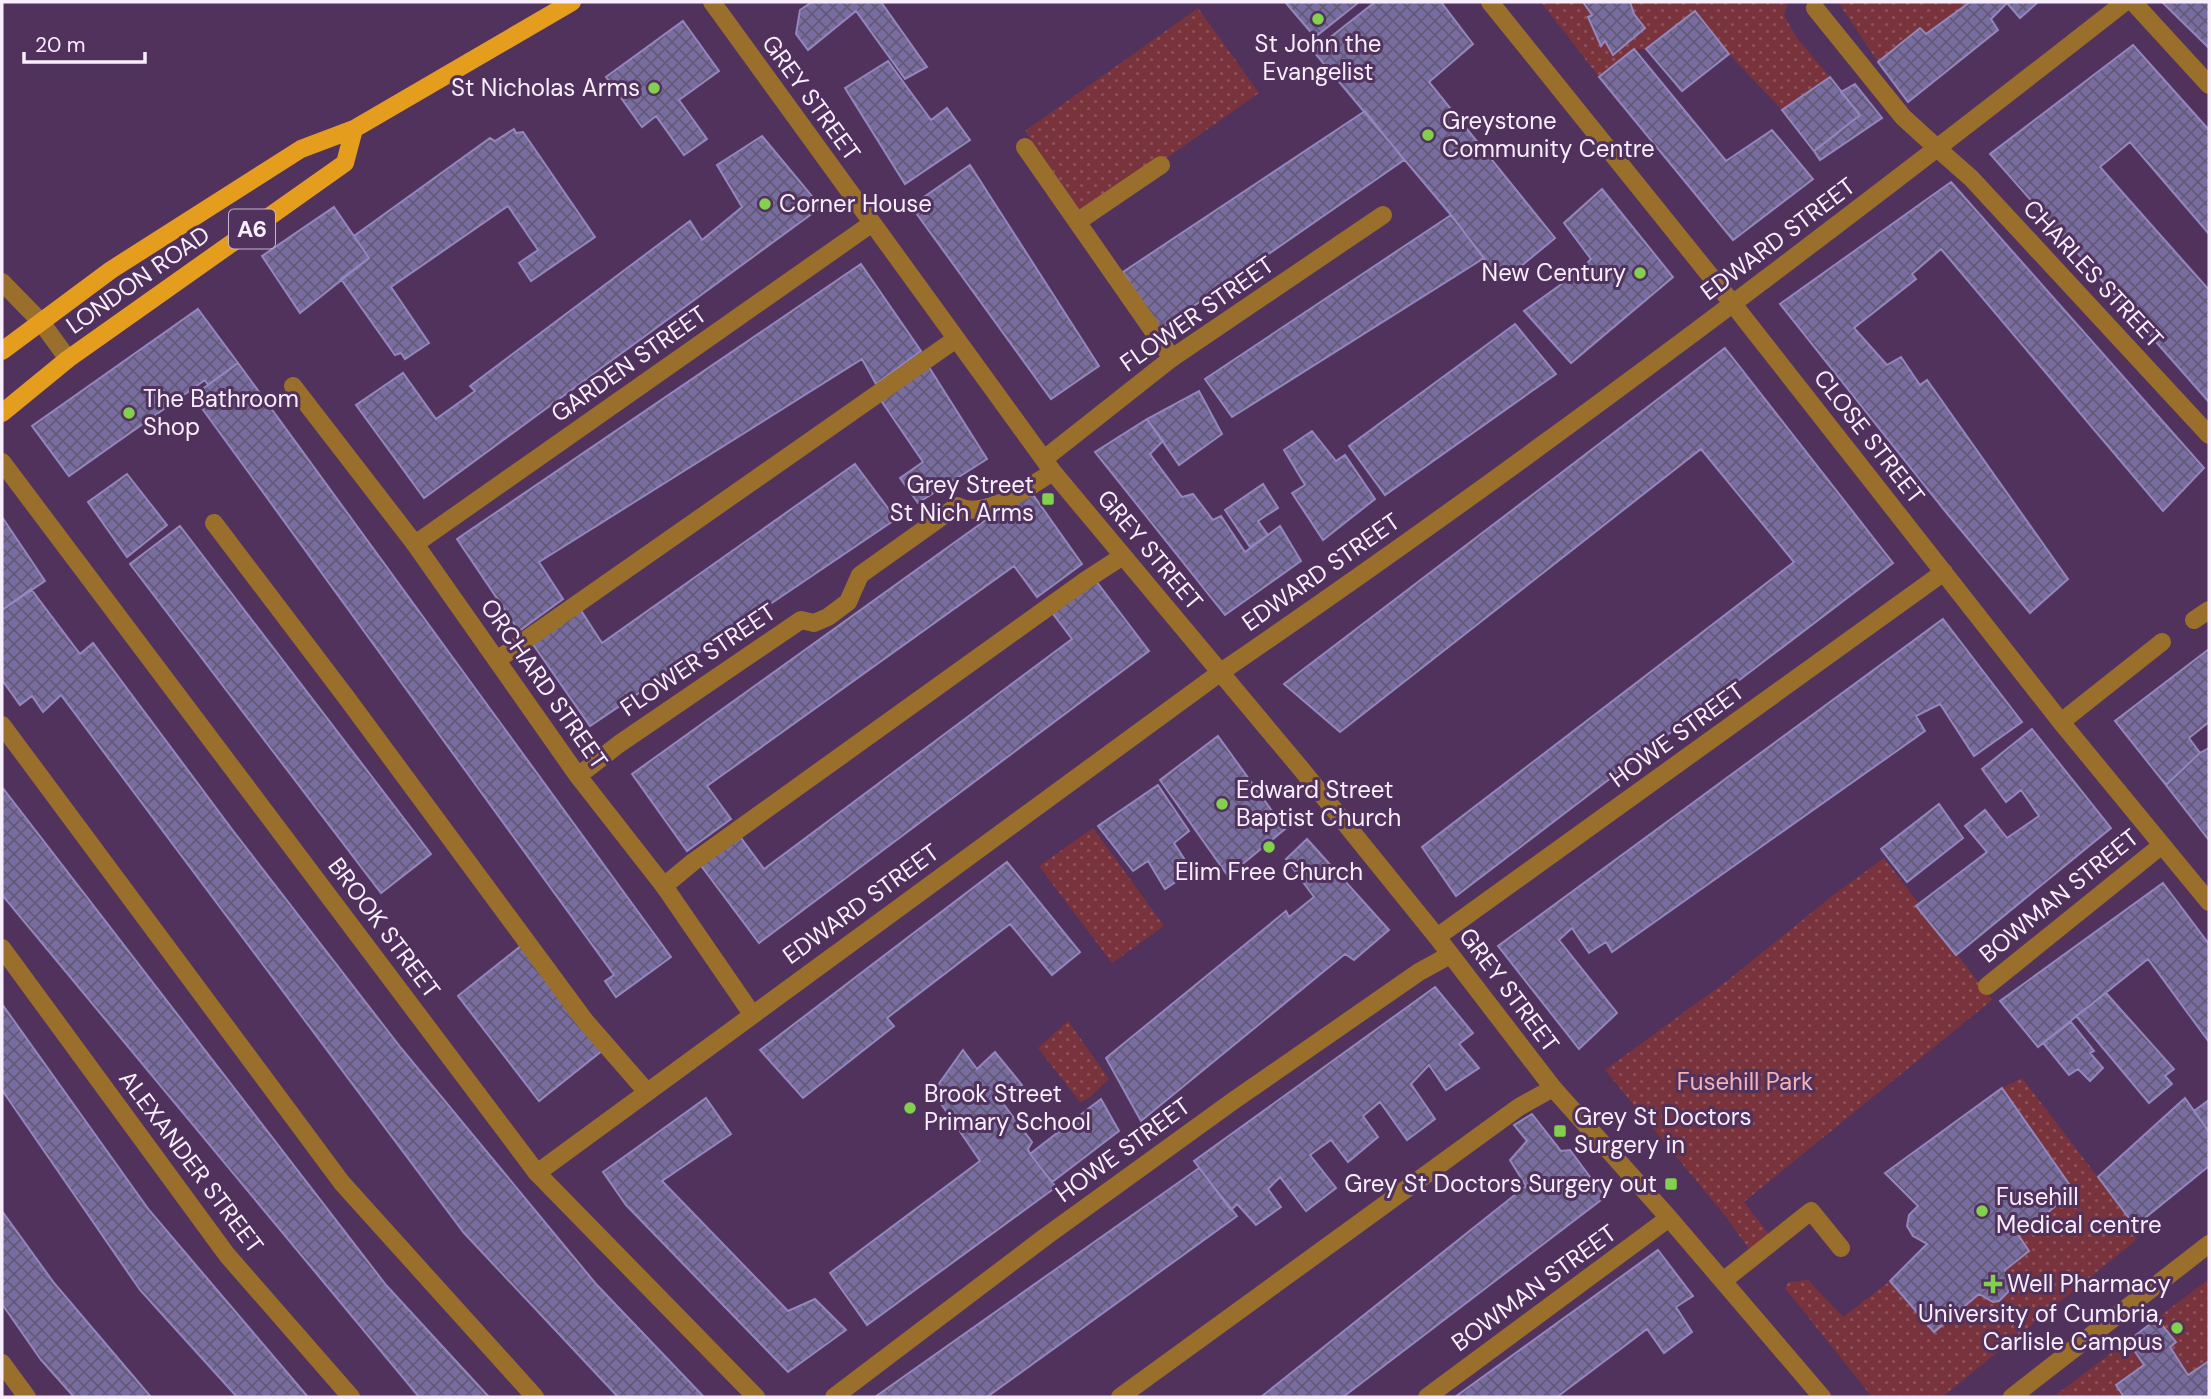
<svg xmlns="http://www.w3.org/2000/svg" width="2211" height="1399" viewBox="0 0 2211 1399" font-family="'DM Sans',sans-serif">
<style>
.grass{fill:url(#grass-dots)}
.building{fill:url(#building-cross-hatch);stroke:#9387bd;stroke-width:2}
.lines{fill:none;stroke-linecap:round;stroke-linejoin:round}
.service{stroke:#9a6e2b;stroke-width:18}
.minor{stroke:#9a6e2b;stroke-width:18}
.tertiary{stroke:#9a6e2b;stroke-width:18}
.primary{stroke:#e59d1e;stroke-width:18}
.poi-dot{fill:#83d04e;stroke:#50325d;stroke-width:2.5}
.labels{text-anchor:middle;stroke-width:6;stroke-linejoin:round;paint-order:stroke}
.shield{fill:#50325d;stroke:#c6b6ce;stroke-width:2}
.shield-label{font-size:23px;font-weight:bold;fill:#f9eefe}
.poi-label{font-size:24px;fill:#f9eefe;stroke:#50325d;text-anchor:start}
.street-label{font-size:24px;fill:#f9eefe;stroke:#50325d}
.park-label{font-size:24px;fill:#f3b2b6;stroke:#50325d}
</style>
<defs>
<pattern id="grass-dots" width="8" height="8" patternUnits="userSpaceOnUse" patternTransform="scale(1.75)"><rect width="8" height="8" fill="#79333c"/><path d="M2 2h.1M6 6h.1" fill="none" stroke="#8d5159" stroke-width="1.8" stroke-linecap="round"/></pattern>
<pattern id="building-cross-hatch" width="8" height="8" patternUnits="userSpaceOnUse" patternTransform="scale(1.75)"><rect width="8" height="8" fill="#786ca0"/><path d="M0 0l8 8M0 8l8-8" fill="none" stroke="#625a76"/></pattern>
</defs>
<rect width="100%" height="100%" fill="#50325d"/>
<path class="grass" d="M1541,2h42l9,13 9,30 4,-4 8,14 32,-26 -11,-15 -4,-12h158l-4,13 13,23 33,39 -48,33 -53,-56 -34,-43 -49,38h-12l-35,28z
M1838,2h132l-44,32 -7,-6 -41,34z
M1198,8l61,85 -175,123 -59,-85z
M1093,828l71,98 -52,37 -73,-97z
M1884,858l108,142 -248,202 34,44 -19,17 -33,-46 -121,-147 122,-89 105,-85z
M1068,1021l41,58 -20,19 -9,4 -42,-54z
M2022,1078l113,148 2,6 -2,9 -193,156h-70l-87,-109 4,-6 19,-2 35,37 47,-36 44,50 45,-37 14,8c17,-3 19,-18 12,-32l24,-19 -10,-15 55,-45 -72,-103z
M2209,1279v118h-156z"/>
<path class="building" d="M812,2h69l46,65 -22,12 -49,-68 -48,39 -12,-16 4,-24z
M1285,2h74l-44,35z
M1375,2h66l32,42 -44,38 126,156 -53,44 -51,-67 -138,-164z
M1583,2h47l4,12 11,14 -32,27 -8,-14 -4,5 -13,-29 4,-2z
M1970,2h68l-18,16 -13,-15 -16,16 7,11 -90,72 -30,-40 42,-34 6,6z
M2162,2h47v46z
M1695,11l34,43 -47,37 -36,-42z
M683,21l36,50 -40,29 28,39 -23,16 -28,-39 -14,11 -36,-50z
M2133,45l76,85v104l-79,-92 -30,25 109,123v112l-219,-248z
M1634,49l92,112 46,-31 41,49 -80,61 -134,-163z
M888,61l43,59 16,-12 23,32 -65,44 -60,-96z
M1830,77l30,38 -46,36 -32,-41z
M1855,84l27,34 -62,42 -6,-9 46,-36 -19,-23z
M1365,111l39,49 -245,170 -36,-58z
M514,129l2,4 7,-1 72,105 -64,44 -12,-18 19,-13 -30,-44 -117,81 38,56 -24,16 -4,-6 -6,2 -54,-76 28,-21 -15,-22 136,-98 5,3z
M762,136l59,71 -397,291 -68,-93 47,-32 33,46 39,-28 -5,-5 220,-165 12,19 40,-33 -25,-42z
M970,165l129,201 -48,33 -140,-193z
M1951,182l253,286 -41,43 -222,-262 -29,25 4,5 -62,49 33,37 14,-8 19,28 7,-5 141,199 -38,34 -85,-102 -165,-207z
M1602,189l71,88 -102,86 -47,-52 57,-41 10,-11 -27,-36z
M334,207l35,51 -69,55 -38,-57z
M1451,215l33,43 -252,159 -27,-38z
M861,264l60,87 -45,33 -14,-25 -323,203 24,37 -44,32 -62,-92z
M198,309l40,54 -30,22 -3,-5 -136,96 -37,-50z
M1515,324l41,50 -171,121 -36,-49z
M1725,348l168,215 -437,333 -34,-49 372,-285 -93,-113 -361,283 -56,-48z
M238,363l433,594 -55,40 -11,-16 9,-6 -421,-579z
M927,364l60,95 -69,44 -18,-25 23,-16 -43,-63z
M1199,391l23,43 -43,31 -32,-46z
M1147,419l16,22 -13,13 32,43 11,-3 20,26 8,-4 24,36 35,-26 21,35 -76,54 -130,-163z
M1312,431l24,30 9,-6 30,44 -52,41 -31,-47 13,-8 -21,-35z
M855,464l41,55 -306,207 -58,-83 48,-34 22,34z
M127,474l40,51 -40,32 -39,-55z
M1263,484l15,24 -20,13 10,14 -18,12 -25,-37z
M1029,489l53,75 -45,33 -23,-31 -307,220 24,33 -44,32 -55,-77z
M2,517l43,64 -43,29z
M180,526l251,328 -50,39 -251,-329z
M1093,577l56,74 -390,292 -63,-84 39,-29 29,39 308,-230 -22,-29z
M31,589l49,65 13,-11 141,189 167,216 195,236 108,113h-86l-154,-164 -403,-538 -18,17 -11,-16 -12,9 -18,-25v-70z
M1943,619l79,103 -48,34 -34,-52 -24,12 9,15 -313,221 -6,-10 -17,11 -17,-25 -13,12 58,73 -38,36 -81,-103z
M2209,649v73l-20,16 11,15 -34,32 -51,-64z
M2032,729l79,99 -155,127 -40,-49 71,-54 -22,-26 20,-16 22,28 32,-22 -18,-26 -15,12 -24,-33z
M1218,736l67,93 -57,47 -68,-96z
M2209,748v92l-43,-55 34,-32z
M1158,785l31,46 -15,12 18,28 -27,18 -17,-28 -15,10 -35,-45z
M2,787l384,498 103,112h-70l-417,-502z
M1939,804l24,34 -56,44 -26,-33z
M1307,839l82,91 -35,30 -9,-6 -204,167 -35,-63 180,-147 3,6 25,-20 -28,-38z
M1007,862l73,90 -28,23 -42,-51 -123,94 7,8 -91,72 -43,-48z
M2163,883l46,61v98l-61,-83 -110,88 -38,-46z
M522,945l81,105 -64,51 -81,-105z
M1435,987l38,46 -14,11 20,24 -33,22 -17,-25 -18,19 24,35 -28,21 -27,-38 -17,14 15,21 -30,25 -17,-22 -21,15 26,33 -30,23 -26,-34 -12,12 13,18 -25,18 -19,-21 -6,6 -37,-49z
M2106,993l68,76 -9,7 7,8 -23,19 -73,-87z
M2,1004l147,206 159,187h-71l-97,-107 -138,-200z
M2071,1022l23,29 -4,2 13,15 -13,13 -12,-12 -9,6 -26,-32z
M963,1050l14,19 18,-17 27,33 -20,17 30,40 -4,7 2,5 26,33 -189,138 -37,-52 150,-112 -47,-69z
M2002,1088l72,103 -55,45 10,15 -24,19 5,14 -2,8 -9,9 -6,1 -14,-8 -45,38 -44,-51 37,-37 -14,-8 -6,-10 2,-11 9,-9 -33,-33z
M706,1098l25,36 -69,47 126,130 27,-12 31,31 -58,42 -162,-167 -23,-33z
M2185,1098l24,34v34l-74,60 -37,-49z
M1101,1099l18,32 -67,51 -22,-28z
M2209,1100v32l-15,-21z
M1532,1114l29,37 9,-1 35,47 -262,200h-82l265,-211 -16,-26 17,-19 -13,-16z
M1199,1168l38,48 -250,181h-112z
M2,1211l52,72 97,114h-77l-33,-37 -39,-56z
M1658,1250l35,46 -17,11 16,25 -28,21 -17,-24 -90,68h-102z
M2157,1319l19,23 -6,5 18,28 21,-14v36h-85l-8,-12 28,-20 -16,-24z"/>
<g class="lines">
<path class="service" d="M1815,8l88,109 35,32
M1025,147l147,211
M1077,222l84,-57
M2,282l39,40 27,37
M214,523l132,174 240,325 61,70
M497,660l459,-321
M2,725l340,458 193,214
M664,886l29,-24 393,-282 37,-24
M1723,1281l88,-70 30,37
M1120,1397l399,-290 34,-19"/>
<path class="minor" d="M712,2l341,470 249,298 135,167 116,151 116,130 153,179
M1490,2l243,302 328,418 148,180
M2133,2l76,83
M1938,149l33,29 238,257
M293,386l122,158 163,232 86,110 88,128
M1044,459l128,-101 211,-143
M415,544l456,-320
M2194,620l15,-10
M2061,722l101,-80
M578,776l41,-32 182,-124 13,3 14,-6 20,-15 12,-27 97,-69c28,15 72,-20 96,-34
M1437,937l507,-365
M2,948l225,307 124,142
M1987,986l175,-141
M537,1173l684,-501c310,-212 609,-439 904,-670
M2,1363l25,34
M834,1397l211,-160 188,-136 186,-129 31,-17
M1427,1397l242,-179"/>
<path class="tertiary" d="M2,462l535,711 219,224
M2012,1397l197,-153"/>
<path class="primary" d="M2,351l109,-81 190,-121 53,-20 218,-127
M2,413l66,-54 277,-196 9,-34"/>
</g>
<g class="poi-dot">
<circle cx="1318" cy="19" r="7"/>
<circle cx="654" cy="88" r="7"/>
<circle cx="1428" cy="135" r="7"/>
<circle cx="765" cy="204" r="7"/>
<circle cx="1640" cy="273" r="7"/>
<circle cx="129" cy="413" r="7"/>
<rect x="1041" y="492" width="14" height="14" rx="3.5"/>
<circle cx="1222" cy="804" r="7"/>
<circle cx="1269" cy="847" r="7"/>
<circle cx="910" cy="1108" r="7"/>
<rect x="1553" y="1124" width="14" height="14" rx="3.5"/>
<rect x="1664" y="1177" width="14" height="14" rx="3.5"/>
<circle cx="1982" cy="1211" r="7"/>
<path d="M1989.5 1273.5h7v7h7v7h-7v7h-7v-7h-7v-7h7z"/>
<circle cx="2177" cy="1328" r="7"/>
</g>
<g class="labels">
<rect class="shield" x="229" y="209.5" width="46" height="39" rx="5"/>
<g class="shield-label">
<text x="252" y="237">A6</text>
</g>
<g class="poi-label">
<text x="1318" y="52" text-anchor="middle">St John the<tspan x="1318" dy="28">Evangelist</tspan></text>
<text x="640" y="96" text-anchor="end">St Nicholas Arms</text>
<text x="1442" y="129">Greystone<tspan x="1442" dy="28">Community Centre</tspan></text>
<text x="779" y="212">Corner House</text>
<text x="1626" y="281" text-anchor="end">New Century</text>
<text x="143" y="407">The Bathroom<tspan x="143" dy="28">Shop</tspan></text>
<text x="1034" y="493" text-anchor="end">Grey Street<tspan x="1034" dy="28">St Nich Arms</tspan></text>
<text x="1236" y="798">Edward Street<tspan x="1236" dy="28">Baptist Church</tspan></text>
<text x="1269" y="880" text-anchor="middle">Elim Free Church</text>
<text x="924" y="1102">Brook Street<tspan x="924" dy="28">Primary School</tspan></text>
<text x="1574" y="1125">Grey St Doctors<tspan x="1574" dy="28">Surgery in</tspan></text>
<text x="1657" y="1192" text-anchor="end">Grey St Doctors Surgery out</text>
<text x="1996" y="1205">Fusehill<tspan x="1996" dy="28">Medical centre</tspan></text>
<text x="2007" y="1292">Well Pharmacy</text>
<text x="2163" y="1322" text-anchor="end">University of Cumbria,<tspan x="2163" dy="28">Carlisle Campus</tspan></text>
</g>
<g class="street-label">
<text transform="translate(811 98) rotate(54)" y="8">GREY STREET</text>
<text transform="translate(1778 239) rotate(-37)" y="8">EDWARD STREET</text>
<text transform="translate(2093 274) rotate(47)" y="8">CHARLES STREET</text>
<text transform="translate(138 280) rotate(-35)" y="8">LONDON ROAD</text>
<text transform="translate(1197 314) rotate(-35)" y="8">FLOWER STREET</text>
<text transform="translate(629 364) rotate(-35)" y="8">GARDEN STREET</text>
<text transform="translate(1869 437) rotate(52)" y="8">CLOSE STREET</text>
<text transform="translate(1150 550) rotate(50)" y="8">GREY STREET</text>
<text transform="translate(1321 572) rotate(-35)" y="8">EDWARD STREET</text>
<text transform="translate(698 660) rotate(-34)" y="8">FLOWER STREET</text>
<text transform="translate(544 684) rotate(55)" y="8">ORCHARD STREET</text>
<text transform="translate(1677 735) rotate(-36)" y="8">HOWE STREET</text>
<text transform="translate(2059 896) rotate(-39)" y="8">BOWMAN STREET</text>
<text transform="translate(861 904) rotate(-36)" y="8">EDWARD STREET</text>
<text transform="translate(384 928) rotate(53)" y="8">BROOK STREET</text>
<text transform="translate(1509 990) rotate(53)" y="8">GREY STREET</text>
<text transform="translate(1123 1150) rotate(-36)" y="8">HOWE STREET</text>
<text transform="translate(191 1162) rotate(53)" y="8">ALEXANDER STREET</text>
<text transform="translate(1534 1288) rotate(-36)" y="8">BOWMAN STREET</text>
</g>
<g class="park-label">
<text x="1745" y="1090">Fusehill Park</text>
</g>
</g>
<rect width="2211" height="1399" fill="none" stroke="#f9eefe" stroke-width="7"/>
<path d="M24 52v10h121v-10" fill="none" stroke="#f9eefe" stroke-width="3.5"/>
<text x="35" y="52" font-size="21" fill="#f9eefe" stroke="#50325d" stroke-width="5" paint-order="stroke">20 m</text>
</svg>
